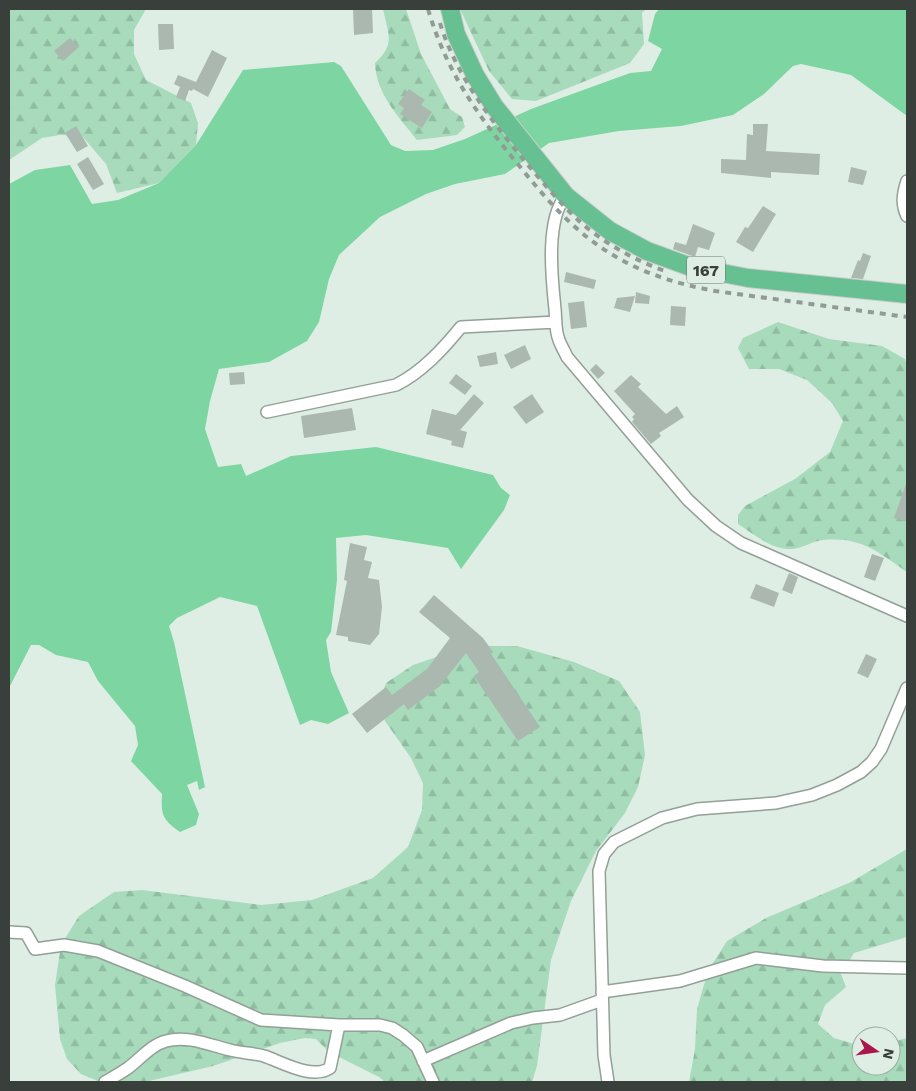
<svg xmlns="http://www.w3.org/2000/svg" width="916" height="1091" viewBox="0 0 916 1091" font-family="'Work Sans',sans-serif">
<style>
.forest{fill:url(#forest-firs)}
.water{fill:#7dd6a2}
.building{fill:#aab8af}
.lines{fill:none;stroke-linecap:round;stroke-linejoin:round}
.minor-casing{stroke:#92a097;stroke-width:14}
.trunk-casing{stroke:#cccdcc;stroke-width:20}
.minor{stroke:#fff;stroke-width:11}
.trunk{stroke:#66c092;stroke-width:18}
.rail{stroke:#909b94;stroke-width:4;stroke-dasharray:6 6;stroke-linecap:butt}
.labels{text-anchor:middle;stroke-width:4;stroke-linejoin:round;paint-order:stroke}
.shield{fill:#dfeee4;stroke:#6b746e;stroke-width:1}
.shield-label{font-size:16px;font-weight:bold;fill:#393f3b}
</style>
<defs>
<pattern id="forest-firs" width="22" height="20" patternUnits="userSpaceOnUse" patternTransform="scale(1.25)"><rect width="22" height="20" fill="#a7dbbb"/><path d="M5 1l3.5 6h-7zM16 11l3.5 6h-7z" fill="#90bda2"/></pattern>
</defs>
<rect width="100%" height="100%" fill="#dfeee4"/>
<path class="forest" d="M9,9h137l-12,21v24l12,26 45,23 7,20 -2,22 -37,38 -42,10 -11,-29 -24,-28 -22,-1 -18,3 -33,22z
M383,9h23l15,45 29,55 12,8 3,10 -8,8 -40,5c-18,-23 -41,-46 -42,-77 21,-19 13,-29 8,-54z
M460,9h186l-4,4 2,31 -14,19 -94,38 -24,-2 -23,-28z
M778,322l51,17 53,7 23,13 2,7v206c-31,-21 -45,-35 -84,-32 -11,1 -23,10 -34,9 -20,-1 -35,-15 -51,-25v-9l7,-9 50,-27 35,-27 13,-31 -11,-18 -25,-23 -28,-11h-30l-11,-21 5,-10z
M469,646h48l57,16 45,19 21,31 5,43 -7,32 -13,26 -29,38 -25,50 -20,59 -14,106 -5,16h-147l-6,-5 -50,-25 -13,-13 -11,-1 -25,5 -67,23 -68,16h-45l-19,-8 -14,-15 -7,-20 -5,-54 6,-40 18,-29 35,-24 28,-2 119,15 51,-5 61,-22 35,-31 14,-37 1,-27 -12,-25 -26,-37 -5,-21 6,-17 27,-18z
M907,849v88l-53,16 -13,21 5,13 -21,18 -7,19 16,14 27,8v20h30v-24l16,-4v44h-218l6,-33 2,-40 11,-38 19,-30 39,-23 85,-36z"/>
<path class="water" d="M659,9h248v107l-56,-41 -50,-11 -8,2 -29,28 -31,21 -52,11 -62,5 -70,12 -44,31 -50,10 -29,10 -46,23 -41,38 -10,24 -10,43 -12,19 -38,21 -50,7 -9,32 -5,28 13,38 23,-3 5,12 45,-20 85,-9 117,28 8,13 9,7 -6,15 -43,59 -13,-21 -82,-13 -30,3 1,42 -6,52 -5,8 5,32 18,41 -21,11 -17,-4 -11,5 -43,-119 -37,-9 -43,21 -8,8 5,16 31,145 -6,3 -2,-9 -10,4 12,29 -3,11 -16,7c-18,-13 -19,-17 -18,-38l-31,-33 7,-16 -3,-19 -37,-45 -10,-19 -32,-7 -17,-10h-8l-22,43v-504l26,-14 35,-5 22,39 26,-4 41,-17 37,-38 47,-75 91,-8 7,4 50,79 14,6 28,-1 32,-11 66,-30 99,-36 21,-2 11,-22 -14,-8 7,-27z"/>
<path class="building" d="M353,9h19l1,24 -19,2z
M158,24h15l1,25 -15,1z
M70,38l9,9 -16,14 -9,-10z
M212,50l15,8 -19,39 -15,-8 -1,2 -3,-1 -4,11 -9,-4 4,-10 -6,-3 4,-9 18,7 -3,6z
M409,89l16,11 -4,5 11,7 -10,16 -22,-14 4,-6 -6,-4z
M753,124h15l-2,27 54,3 -1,21 -48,-3v6l-50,-5v-14l25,1 1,-26 6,1z
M76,126l12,20 -11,6 -12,-19z
M88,157l16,27 -11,6 -16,-26z
M851,167l16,4 -4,14 -15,-3z
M763,206l13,8 -23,38 -17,-10 9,-15 3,1z
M693,224l22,9 -6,17 -11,-3 -3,10 -22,-8 2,-7 11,3z
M863,253l8,3 -8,23 -12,-1 7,-18 2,1z
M566,272l30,8 -2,9 -30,-7z
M636,292l14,4 -1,8 -14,-1z
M635,296l-5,16 -16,-4 3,-10z
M584,301l3,26 -16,2 -3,-26z
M671,306l15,1 -1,19 -15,-1z
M525,345l6,14 -20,10 -7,-14z
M496,352l2,12 -18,3 -3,-11z
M596,364l9,9 -7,6 -8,-9z
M244,372l1,12 -15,1 -1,-12z
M456,374l16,12 -7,9 -16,-12z
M631,375l10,9 -3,3 28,27 11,-8 7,11 -25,16 2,3 -10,8 -19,-22 2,-3 -2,-2 3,-3 -21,-23z
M474,394l10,9 -24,27 7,2 -4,16 -12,-3 1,-4 -26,-7 6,-25 24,6z
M532,394l12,18 -18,12 -13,-17z
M352,408l4,22 -52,8 -3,-22z
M906,484h1v38l-13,-4z
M350,543l17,4 -3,13 8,2 -4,16 11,2 3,27 -3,27 -9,11 -22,-4v-4l-12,-2 11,-54 -3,-1z
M872,554l12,4 -9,23 -11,-4z
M789,573l9,4 -6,17 -10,-4z
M756,584l23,9 -5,14 -24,-9z
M434,595l49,43 10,14 -2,2 49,73 -22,14 -44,-65 5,-4 -13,-19 -26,33 -32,24 -4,-6 -37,29 -15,-19 34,-27 6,8 35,-26 23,-31 -31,-26z
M866,654l11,5 -9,19 -11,-5z"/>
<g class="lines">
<g class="minor-casing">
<path id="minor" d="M907,181c-4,12 -6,23 0,35
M566,196c-21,23 -14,84 -11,113 1,10 0,22 4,31 2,6 6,12 8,17l121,143 28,26 25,17 166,73
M267,412l129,-27c26,-13 47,-36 65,-58l95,-5
M9,932l17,1 9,16 29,-4 34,6 87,35 76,34 78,5h41l12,3 11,7 14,12 16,35
M602,992l78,-11 76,-23 67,8 84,2
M423,1061l88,-38 22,-5 27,-3 42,-15
M105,1082c8,-5 16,-9 23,-14 12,-9 23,-23 38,-27 21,-6 44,4 64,9 11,3 23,3 34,6 18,6 48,24 66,12l9,-43
M608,1082l-4,-27 -5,-184 5,-17 10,-12 48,-24 35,-9 79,-6 36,-8 25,-10 24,-13 11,-10 9,-13 26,-61"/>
</g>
<g class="trunk-casing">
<path id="trunk" d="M450,9l6,25 19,41 19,31 72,90 44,35 37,20 44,16 57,11 159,16"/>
</g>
<use href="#minor" class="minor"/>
<use href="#trunk" class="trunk"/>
<path class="rail" d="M428,9c19,65 51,108 93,159 26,32 52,62 87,84 33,21 69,32 107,39l192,26
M440,23c16,54 57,105 93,148 14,16 28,33 44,48 25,23 58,42 91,53"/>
</g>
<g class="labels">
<rect class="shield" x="687" y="256.5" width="38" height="27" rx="4"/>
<g class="shield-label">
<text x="706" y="276">167</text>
</g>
</g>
<rect width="916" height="1091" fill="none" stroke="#393f3b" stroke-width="20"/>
<g transform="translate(876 1051) rotate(103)"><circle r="24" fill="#dfeee4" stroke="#9da8a0"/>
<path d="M0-4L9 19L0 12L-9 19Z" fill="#aa174c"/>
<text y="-8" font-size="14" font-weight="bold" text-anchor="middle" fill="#393f3b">N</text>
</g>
</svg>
